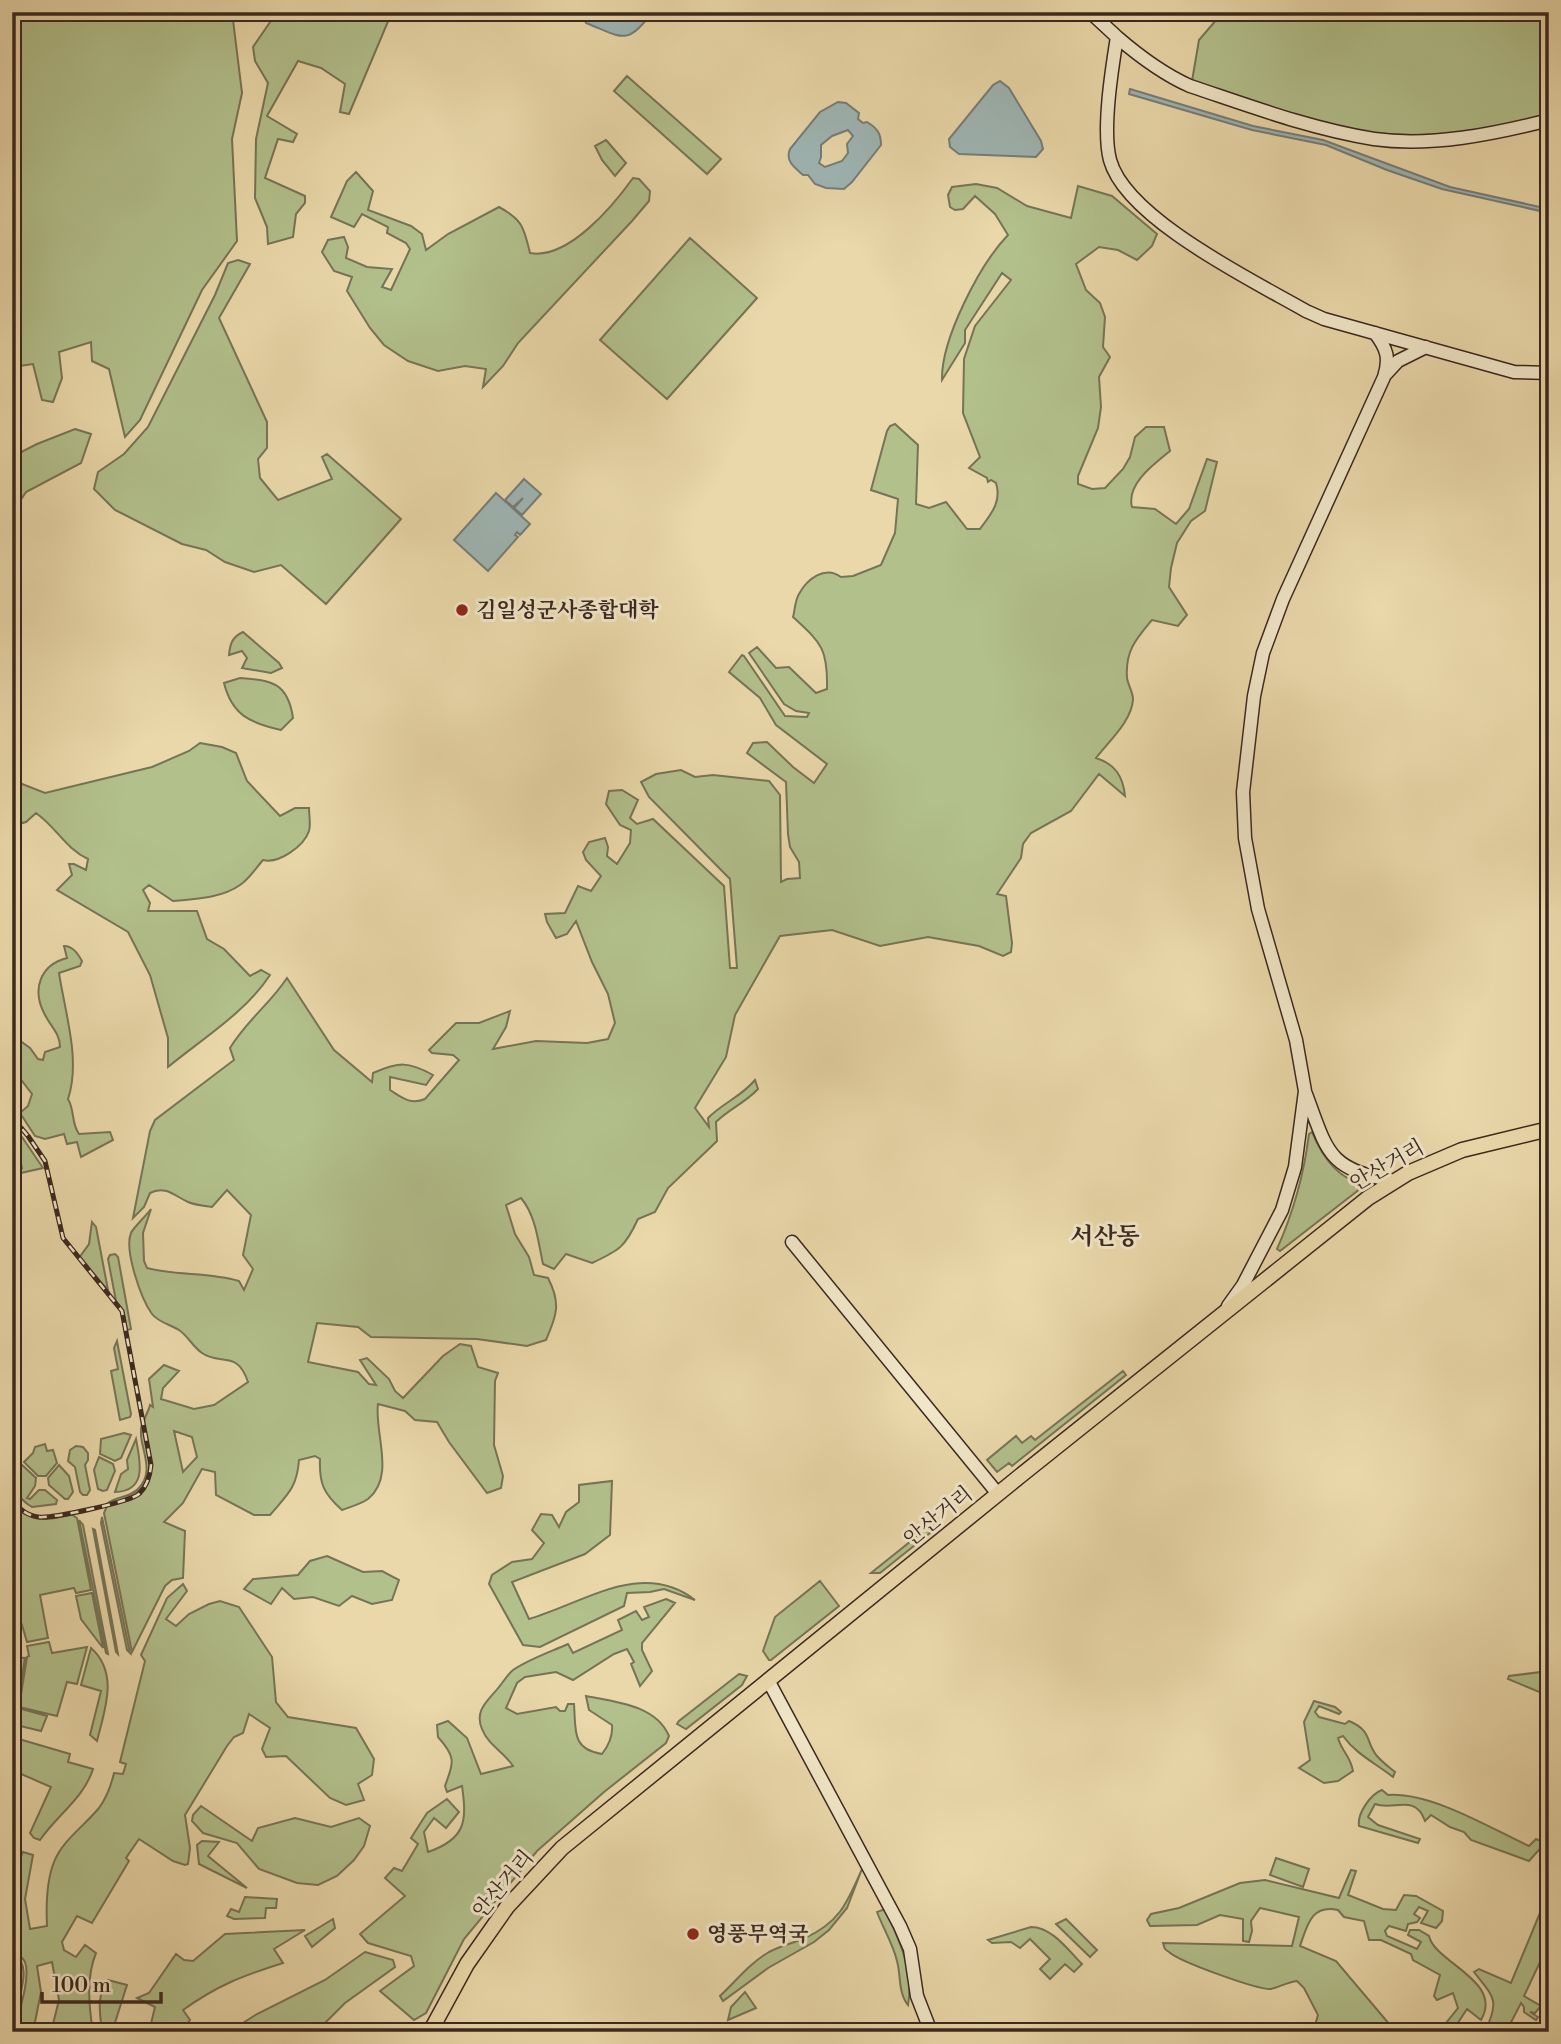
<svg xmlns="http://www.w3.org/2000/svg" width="1561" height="2044" viewBox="0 0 1561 2044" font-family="'Libre Bodoni','Noto Serif KR',serif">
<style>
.green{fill:#b2c08c;stroke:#767456;stroke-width:2;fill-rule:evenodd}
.water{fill:#9eb6b5;stroke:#767d79;stroke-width:2;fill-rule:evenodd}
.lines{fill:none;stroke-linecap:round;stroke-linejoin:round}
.secondary-casing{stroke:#3b2820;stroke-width:15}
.primary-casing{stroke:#3b2820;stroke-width:17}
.secondary{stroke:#f1e6c8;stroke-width:12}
.primary{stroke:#ead8aa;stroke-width:14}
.rail-casing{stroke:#3b2820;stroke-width:5}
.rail{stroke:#f1e6c8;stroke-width:2.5;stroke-dasharray:8;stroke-linecap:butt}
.poi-dot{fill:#8f2418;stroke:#f1e6c8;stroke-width:2.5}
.labels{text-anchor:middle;stroke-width:6;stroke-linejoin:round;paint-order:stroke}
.poi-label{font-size:21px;font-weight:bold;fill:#3b2820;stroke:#f1e6c8;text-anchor:start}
.street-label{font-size:21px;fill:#3b2820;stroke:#f1e6c8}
.quarter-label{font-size:24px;font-weight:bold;fill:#3b2820;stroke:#f1e6c8}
</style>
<rect width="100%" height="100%" fill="#ead8aa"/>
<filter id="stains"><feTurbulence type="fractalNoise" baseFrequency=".00286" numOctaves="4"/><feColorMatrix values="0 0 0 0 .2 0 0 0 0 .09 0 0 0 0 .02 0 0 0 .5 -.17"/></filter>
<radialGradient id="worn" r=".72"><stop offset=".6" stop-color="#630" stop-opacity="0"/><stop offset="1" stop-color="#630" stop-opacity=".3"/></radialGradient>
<path class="green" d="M23,12h209l10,81 -10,46 5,102 -35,49 -62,130 -15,17 -16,-68 -17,-8 -1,-19 -32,10 3,26 -9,24 -11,-2 -9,-36 -21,3v-342z
M277,12h115l-43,102 -9,-2 5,-28 -24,-16 -23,-7 -31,55 30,18 -4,8 -15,-3 -13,39 40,18v7l-9,11 -3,23 -25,7 -1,-17 -12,-29 1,-59 12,-56 -13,-22 -2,-14z
M1223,12h326v103c-89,24 -171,29 -260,0 -33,-11 -64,-24 -97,-34l7,-41z
M627,76l94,83 -14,15 -93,-83z
M606,140l20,23 -11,13 -13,-16 -7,-14z
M356,172l17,19 -5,19 43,16 11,8 4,16 22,-16 51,-27c24,13 25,21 31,46 38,7 83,-47 103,-75l6,1 11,12 -1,10 -17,20 -114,122 -15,23 -20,21 3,-18 -21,-3 -27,5 -30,-10 -24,-16 -14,-17 -23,-37 5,-14 -18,-6 -12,-19 6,-12 16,-3 4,10 -2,11 21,9 25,2 -10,18 9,3 19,-41 -4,-6 -19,-10 1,-6 -26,-13 -8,13 -23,-10 16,-36z
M976,184l21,4 30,18 44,12 7,-32 34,10 45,38 -5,12 -15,14 -19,-10 -19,-3 -23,17 10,26 14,13 5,14 -2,30 7,10 -11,20 2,30 -3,21 -20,48v8l14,5 13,-1 18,-19 7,-12 5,-20 11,-10h18l6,24c-16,13 -44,33 -38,56l23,2 21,15 13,-15 18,-50 10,3 -12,49 -14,10 -14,22 -6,25 -2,19 18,28 -9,11 -26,-6c-16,19 -27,31 -25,58 1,7 6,14 6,21 -1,22 -24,42 -37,59 19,6 27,18 29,38l-26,-22 -28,37 -40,22 -8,11 -2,14 -24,36 9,2 6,47 -1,9 -8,4 -24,-10 -51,-9 -48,9 -48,-16 -52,6 -45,79 -9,42 -31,51 14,19 -1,-9c15,-15 34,-22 47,-38l3,9c-13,14 -29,20 -42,33l1,19 -49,47 -13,24 -17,7c-13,28 -18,31 -46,44l-26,-9 -12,15 -11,-5c-5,-23 -7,-48 -22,-66l-15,7 9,29 14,23 5,18 14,3c13,25 9,37 -2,62l-19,6 -50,-7 -106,-2 -13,-10 -41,-4 -9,39 50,10 11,12 7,1 -16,-25 7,-2 22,21 6,12 8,7 40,-42 17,-12 11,2 7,21 20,6 -3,8 -1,64 9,31 -2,12 -14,5 -38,-51 -12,-20 -22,-2 -10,-9 -27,-7c-4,29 18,72 -10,95 -7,5 -18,8 -26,11 -18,-16 -23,-26 -22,-51l-5,-3 -16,4c-2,28 -12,35 -29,55h-16l-38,-20 -1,-23 -13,-3 -19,34 -19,19 21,9 -2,47 -11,2 -7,6 -33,66 -28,-139 3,-7c41,-8 49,-21 41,-63 -1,-6 -5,-15 -4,-22 1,-5 5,-11 6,-16l3,2 -4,-28 15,-14 15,6 -16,17 -2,11 33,10 20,-4 34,-23c-11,-33 -28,-16 -46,-29 -9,-6 -14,-17 -23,-23 -8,-5 -21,-8 -27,-16 -11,-15 -28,-64 -21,-81 2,-5 15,-17 20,-24l-8,24 1,28 3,7c30,8 62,4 92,13l5,9 9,-21 -10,-14 8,-40 -24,-25 -15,17c-8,-1 -17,-2 -24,-5 -13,-6 -23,-17 -38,-9l-6,14 -11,11 17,-87 5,-11 79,-60 -4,-12c17,-28 40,-44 57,-70l47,72 38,32 1,-9c26,-11 35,-12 60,2l-7,10 -36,-8v13c12,8 21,15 35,9l34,-39 -6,-5 -21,-2 -3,-3 27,-27h23l31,-12 -4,16 -13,22 43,-8 51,2 21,-4 7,-16 -7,-29 -16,-32 -16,-41 -9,13 -11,4 -9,-16 -2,-8 20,-1 13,-27 13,5 10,-15 -15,-16 -3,-8 6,-10 16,-4 3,9 -1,9 10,8 13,-21 1,-13 -11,-5 -14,-21 3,-13 13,-1 16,10 -8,18 7,6 16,-5 71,67 6,82h7l-7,-89 -81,-82 -8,-15 15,-8 25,-4 14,7 18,-2 56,6 11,14 1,87 6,-3 13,-1 -1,-16 -9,-15 -2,-13 -2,-52 -39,-29 6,-10 14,-1 26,25 21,16 13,-19 -51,-39 -16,-27 -31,-26 13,-17 2,1 41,60 22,1 2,-4 -13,-2 -12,-7 -35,-51 8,-6 19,21 13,-1 27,26 11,-4c1,-41 -6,-46 -34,-72 2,-7 2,-17 6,-23 8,-15 26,-29 42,-17l12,-1 28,-11 14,-32 3,-34 -27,-9 16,-59 3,-5 5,-2 23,21 -2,59 13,4 17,-6 21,27h13c11,-15 22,-27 16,-46l-5,-3 -3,2 -1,-4 -18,-10 11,-11 -17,-44 1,-54 11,-33 36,-46 -9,-7 -37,57v13l-23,37c-1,-41 38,-116 66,-145l-13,-21 -20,-18 -12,13 -8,1 -5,-3 -2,-12 4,-8zM174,1431l18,6 5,20 -14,15z
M690,238l67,60 -90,101 -67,-59z
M238,260l12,4 -31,54 48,104v26l-9,11 2,19 18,22 54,-21 -10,-22 5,-3 74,65 -75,85 -45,-39 -27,7 -29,-10 -19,-12 -24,-6 -67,-34 -21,-21 4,-17 26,-18 24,-27 67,-132 13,-32z
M75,429l16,5 -10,29 -55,29 -14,21v-51l11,-11 14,-7z
M243,632l36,31 3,5 -11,5 -29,-5 5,-10 -5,-7 -13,4c1,-11 3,-18 14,-23z
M240,678c32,2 48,5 53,40l-12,12c-31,-7 -49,-15 -57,-47z
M200,743l22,4 14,6 11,28 33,35 15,-8h14c0,7 2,17 0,23 -5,15 -30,33 -46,29 -7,8 -14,19 -23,25 -18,13 -45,14 -67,16l-24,-16 -6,5 7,13 -2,8h49l10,28 17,10 26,27 11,-6 9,5c-24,37 -68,64 -102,92v-29l-18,-63 -22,-43 -71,-42 15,-15 -3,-11h5l12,6 2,-11c-22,-10 -32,-32 -52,-46l-10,9 -14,4v-46l33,13 107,-26 37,-16z
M64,946c9,0 14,8 18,15l-2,5 -21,7c6,40 22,87 9,126 7,12 3,24 11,35l31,-2 3,8 -32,17 -4,-15 -10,2 -3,-10 -19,5 -10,-3 -15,-23 8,-7 4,-12 -20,-26v-33l18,13 8,11 5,1 2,-8 15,-5c0,-14 -10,-21 -16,-34 -12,-24 -4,-48 23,-55z
M1312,1132c10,25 26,47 53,53l-85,66 -3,-2c17,-38 27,-75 32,-115z
M22,1137l21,31 -31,7v-4l10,-3 -6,-24h-4v-5z
M92,1222l4,5 12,63 -29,-32 10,-14z
M115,1254l3,3 13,72 -4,1 -4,-19 -7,-10 -8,-42 2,-4z
M117,1341l14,73 -1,3 -10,3 -9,-49 7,-2 -4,-21z
M1123,1371l3,4 -114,91 -3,-3 -12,9 -10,-12 29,-24 6,7 9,-7 4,4z
M142,1424c9,44 20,68 -34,79 8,-7 21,-5 30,-14 20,-20 -2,-44 4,-65z
M124,1433l7,2 -10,23 -6,3 -15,-7 1,-15z
M136,1439c4,22 12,52 -21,53l6,-18 7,-5 -1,-9z
M45,1444l2,7 6,-1 4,13 -11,13h-8l-14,-14 9,-9 2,-6z
M76,1446l7,1 5,6v7l-3,5 5,25 -3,5h-4l-3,-3 -5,-25 -7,-6 2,-11z
M99,1457l14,7 2,7 -8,19 -4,1 -5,-2 -4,-19z
M21,1464l15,14 -1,8 -8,12 3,1 9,-9h6l12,10 -1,4 -24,3c-16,-9 -20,-23 -20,-40z
M59,1465l10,11 4,16 -5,7h-3l-16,-14 -1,-7z
M612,1481l-2,54 -25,19 -73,28 17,37c55,-16 113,-60 166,-19l-31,-11 -14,3 -23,1 -3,13 -84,41 -17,-2 -34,-61 3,-9 20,-13 20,-3 12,-16 -12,-13 9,-16 11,1 7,12 7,-15 13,-10v-17z
M12,1502c16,20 39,19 59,12l6,4 14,72 -15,3 -2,-5 -34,7 8,43 -21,4 -5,-17 -10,12z
M102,1517l28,136 -3,-3 -26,-127z
M79,1520l4,5 25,129 -2,-1z
M936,1521l4,4 -60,48h-9z
M93,1529l2,1 23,124 -2,-2z
M327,1556l36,16 19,-1 17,9 -7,20 -20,4 -20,-8 -13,10 -26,-9 -19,2 -12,-11 -11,16 -27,-15 9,-10 45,-4 12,-14z
M820,1581l19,25 -68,54h-2l-6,-9 12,-34z
M183,1584l4,7 -21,28 10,7 13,-12 20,-10 11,-3 19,6 33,50 4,45 12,15 68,11 18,31 -2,16 -14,9 6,16 -18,5 -16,-7 -44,-42 -20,1 -4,-8 8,-21 -21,-14 -6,19 -9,4 -7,9 -42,69 5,33 -2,16 -3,1 -12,-4 -34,-22 -13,19 3,3 -37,62 -15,-7 -15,26 2,8 12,7 9,-12 11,8c-10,24 -7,54 -3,79h-42l8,-32 -7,-38 -15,4 4,26 -8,40h-19c4,-17 17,-54 11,-70 -3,-6 -8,-9 -13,-12v-76l11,-22 10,3 -8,44 5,30 17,-3c-1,-21 -1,-44 7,-64 9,-22 30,-36 45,-54 8,-11 12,-22 15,-35l9,1 3,-10 -6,-2 25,-101 -4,-6 26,-57z
M92,1593l11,55 -22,-29 -5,-23z
M666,1599l9,4 -33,40v7l10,21 -12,15 -9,-22 3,-2 -7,-13 -13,5 -41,26 -17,-8 -31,5 -8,6 -11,25 11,6 39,-7 4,4h5l3,-7h6c2,26 -3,45 28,50 7,-9 11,-18 10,-29l-23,-15 -3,-14c30,6 70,9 83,40l-3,7 -62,49 -67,59 -73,88 -38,74 -12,7 -34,-29 34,-25 -3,-10 -43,-13 -8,-9 45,-38 -20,-18 9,-10 8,3 16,-27 -7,-6 16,-25 20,-14 12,13 -13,16 -12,-10 -10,14 4,20c38,-13 39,-31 34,-66l-15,6 -2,-6c9,-25 11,-29 -7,-49l-1,-12 11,-4 19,17 14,36 32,-8c-8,-13 -25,-21 -31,-37 -8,-19 6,-28 17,-42 5,-6 8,-12 14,-17 16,-11 37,-18 55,-26l5,9 49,-23 -4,-10 18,-9 6,9 7,-3 -5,-10z
M49,1642l3,11 35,-6 -10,37 -10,-2 -10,34 -38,-9 8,-50 2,-1 -2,-10z
M91,1648c28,25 14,61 6,93l-7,-6 11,-44 -20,-6z
M12,1657l13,1 -8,49 -5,4z
M1549,1671v25l-41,-17 1,-3z
M739,1674l8,2 -5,9 -56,44 -9,-5 2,-3z
M1314,1701l21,6 6,5 -2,2 -20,-8 -4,6 4,5 26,7 4,-3c24,10 16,21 28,35 5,6 12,11 18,16l-2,5c-18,-14 -37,-23 -50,-41l-5,2c4,14 12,17 15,33l-15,10 -14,2 -25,-15 11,-8 -6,-38z
M18,1708l29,8 -6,15 -29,-7v-9z
M12,1737l58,17 -2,8 25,7c-9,29 -36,46 -53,71l-6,-2 -4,-5 21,-46 -39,-17z
M1382,1790l6,5c43,-3 102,33 141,51l7,-7 9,4 -16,18 -58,-21 -7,-8 -14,-5 -19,-12 -6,6c-10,-28 -31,-10 -50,-17l-7,13 10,8 42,14 -2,4 -59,-17c-2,-13 12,-32 23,-36z
M201,1806l51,35 6,-13 37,-10 36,9 28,-9 11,8 -6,20 -10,14 -17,16 -19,9 -21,-2 -38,-14 -22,-26 -34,-10 -11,-12 1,-6z
M202,1841l17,1 -11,14 39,32 -48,-24 -2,-19z
M1276,1858l33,11 -6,18 -33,-12z
M862,1869l-15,39 -18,22 -15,12 -46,26 -45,33 -3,-5c16,-15 30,-33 49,-44 11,-6 24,-9 36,-14 35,-16 42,-35 57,-69z
M1351,1870l5,1 -8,24 35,14 13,1 8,-15 12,1 27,15 -1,10 -6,7 -15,-5 7,-12 -9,-4 -5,7 6,4 -3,4 -9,2 -2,7 -17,-5 -4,5 2,5 30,13 4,-7 -13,-7 2,-5h9l10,6c6,27 75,45 52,84l-14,-11 -15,23h-7l-3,-4 16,-20 -5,-15 -16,7 -3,-4 6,-21 -27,-15 -2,-6 -30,-14h-12l-5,-19 -20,-4 -6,-7c-27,-6 -31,16 -38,36l36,15 60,71h-83l5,-17 -14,-27 -7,-7c-9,1 -18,6 -26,8 -13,1 -91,-27 -102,-37 -5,-3 -4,-3 -6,-9l129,3 7,-29 -39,-9 -9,13 1,10 -3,11 -6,-1v-22l-23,-4 -23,10 -47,1 -3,-6 4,-6 28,-6 61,-25 25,-3 74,18z
M1549,1891v52l-25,53 17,10 -6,7 -5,-1 8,5 -2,3 -12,-8v-5l-3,-4 -15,29h-21c15,-33 9,-34 -11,-60l5,-3 32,14z
M245,1897l32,2 -1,9h-10l-1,10 -31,1 -7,-3 4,-7 8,3z
M885,1909c14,31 29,61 23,96 -10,-12 -7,-30 -11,-44 -4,-17 -14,-33 -20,-49z
M333,1919l2,9 -23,19 -7,-11z
M1066,1919l31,31 -7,7 -34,-33z
M1031,1927c21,0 37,23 51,37l-8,8 -9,-8 -15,15 -10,-10 10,-10 -20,-20 -10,9 -9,-6 -19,1 -4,-3z
M305,1930l-31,19 9,14c-41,13 -65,22 -100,47l7,10 -9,12h-32l6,-25 -18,-9 12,-5 27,-39 8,6 9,1 32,-27z
M12,1952c19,11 10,35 6,52l-6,-3 3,-17z
M365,1952l28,8 2,7 -50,36 -29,29h-87l28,-18 68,-34z
M108,1980l19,5 -15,47h-10c-2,-19 -6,-36 6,-52z
M745,1992l11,16 -28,12 3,-13z"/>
<path class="water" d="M581,12h72c-27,34 -29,26 -67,11z
M1000,81l9,7 32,53 2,8 -7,8 -77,-3 -9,-7 -1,-8 44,-54z
M1130,89l123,37 70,14 127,47 99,22v4l-107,-24 -55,-19 -61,-25 -74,-15 -123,-36z
M838,102l8,1 13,10 -1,6 5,4 4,-1c10,6 14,11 14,23l-29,37 -8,7 -18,-1 -11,-4 -7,-9h-5c-9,-8 -18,-14 -13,-26l30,-37zM848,130l5,6 -6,8 1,9 -6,8 -17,6 -6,-4 2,-6v-12l11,-9z
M524,479l17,15 -19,21 -8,-7 9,-10 -10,9 -8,-7z
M496,493l34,31 -10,11 -3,-3 -2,3 3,2 -30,34 -34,-31z"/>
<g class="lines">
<g class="secondary-casing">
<path id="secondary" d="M1090,12l27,25c-5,31 -15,93 -7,123 16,59 144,121 196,151l18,8 190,53 35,1
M1117,37c22,19 46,37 73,49 60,20 121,43 184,53 57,8 120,-5 175,-19
M1386,374l12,-13 28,-14
M1306,1094c22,60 22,75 88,87
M792,1242l206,252
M1228,1306l15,-21 39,-75 13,-43 10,-76 -9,-51 -38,-131 -13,-71 -2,-46 11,-96 9,-43 20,-54 101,-222c6,-19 3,-28 -9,-44
M768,1680l132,246 10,23 7,47 14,36"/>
</g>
<g class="primary-casing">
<path id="primary" d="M430,2032l37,-68 40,-57 55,-59 458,-372 348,-278 40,-25 54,-23 87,-21"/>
</g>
<use href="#secondary" class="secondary"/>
<use href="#primary" class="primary"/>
<g class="rail-casing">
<path id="rail" d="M12,1117l16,19 17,25 18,77 59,73 29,154c-1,11 -4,21 -12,29 -9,8 -88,25 -101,23 -12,-2 -19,-8 -26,-18"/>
</g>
<use href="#rail" class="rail"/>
</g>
<g class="poi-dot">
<circle cx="462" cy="610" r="7"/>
<circle cx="693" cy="1934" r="7"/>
</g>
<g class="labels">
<g class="poi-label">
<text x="476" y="617">김일성군사종합대학</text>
<text x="707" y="1941">영풍무역국</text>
</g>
<g class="street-label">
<text transform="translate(1387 1165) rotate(-30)" y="7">안산거리</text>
<text transform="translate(938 1516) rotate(-39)" y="7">안산거리</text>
<text transform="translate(503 1884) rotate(-50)" y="7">안산거리</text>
</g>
<g class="quarter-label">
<text x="1105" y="1244">서산동</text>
</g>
</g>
<rect width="1561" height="2044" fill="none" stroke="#ead8aa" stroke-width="42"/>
<rect x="14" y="14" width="1533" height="2016" fill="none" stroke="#3b2820" stroke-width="3.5"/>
<rect x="21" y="21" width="1519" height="2002" fill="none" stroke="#3b2820" stroke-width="2"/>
<path d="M42 1992v10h119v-10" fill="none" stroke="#3b2820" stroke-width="3.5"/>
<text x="52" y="1992" font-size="21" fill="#3b2820" stroke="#f1e6c8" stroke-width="5" paint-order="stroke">100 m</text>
<rect width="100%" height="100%" filter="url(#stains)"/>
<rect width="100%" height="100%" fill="url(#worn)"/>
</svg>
